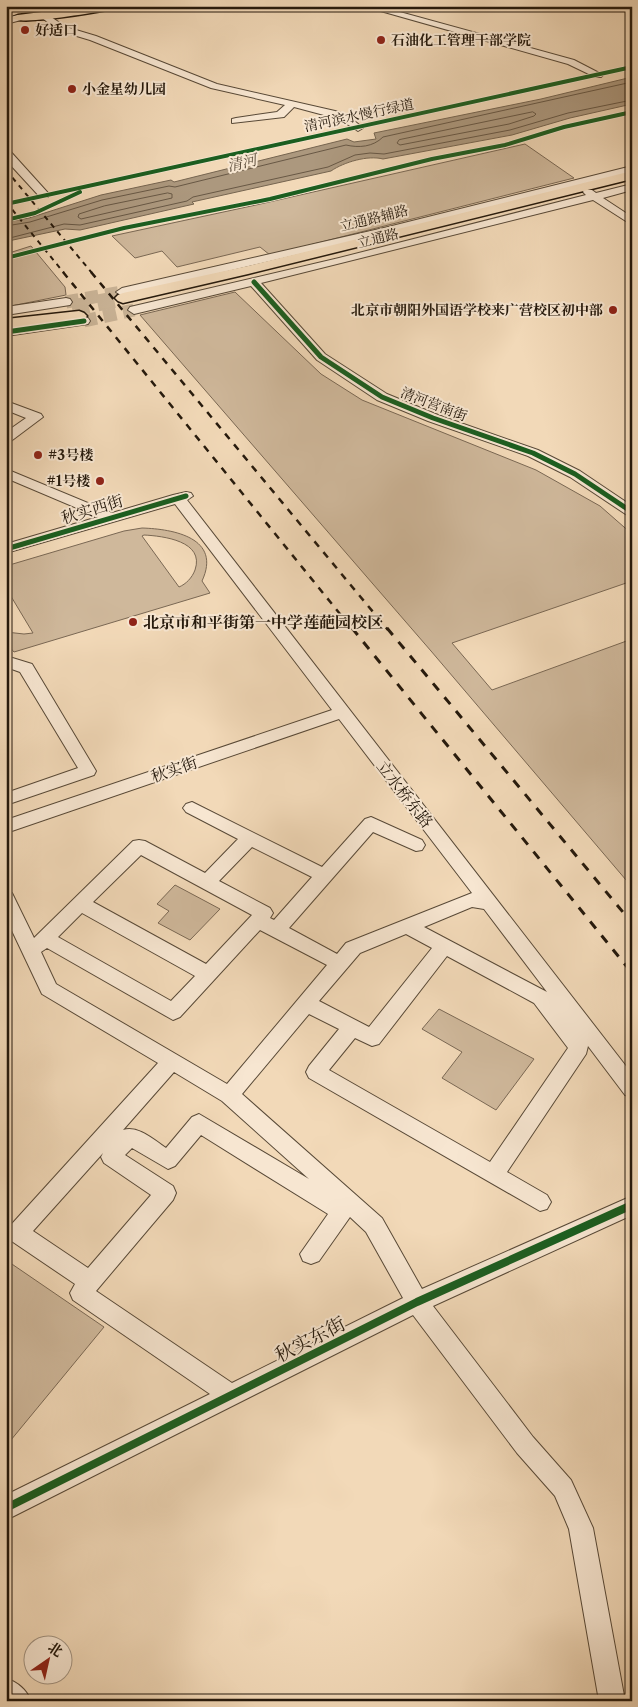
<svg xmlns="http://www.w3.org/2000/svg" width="638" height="1707" viewBox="0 0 638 1707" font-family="'Libre Caslon Text','Noto Serif SC',serif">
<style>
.green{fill:#cfb89b;stroke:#7a6854;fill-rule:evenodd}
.water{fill:#ac987e;stroke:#766550}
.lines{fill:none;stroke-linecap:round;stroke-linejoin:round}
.shore{stroke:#685845;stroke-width:1}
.minor-tunnel{stroke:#c9b396;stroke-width:13;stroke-dasharray:13 7;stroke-linecap:butt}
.major-tunnel{stroke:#c9b396;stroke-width:17;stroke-dasharray:17 9;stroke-linecap:butt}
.minor-casing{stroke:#584937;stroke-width:2}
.major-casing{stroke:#25190c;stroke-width:3}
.minor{fill:#f7e6d1;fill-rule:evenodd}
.major{fill:#f2d9b8;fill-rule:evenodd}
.rail-far2{stroke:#25190c;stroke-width:2;stroke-dasharray:5 5;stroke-linecap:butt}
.rail-far1{stroke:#25190c;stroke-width:2.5;stroke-dasharray:7 7;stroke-linecap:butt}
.rail{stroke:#25190c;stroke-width:3;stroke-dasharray:9 9;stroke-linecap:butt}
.cycleway-far2-casing{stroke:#f7e6d1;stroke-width:5.5}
.cycleway-far1-casing{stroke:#f7e6d1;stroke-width:8}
.cycleway-casing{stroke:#f7e6d1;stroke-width:11}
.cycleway-far2{stroke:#1b5e20;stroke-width:4}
.cycleway-far1{stroke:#1b5e20;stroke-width:5}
.cycleway{stroke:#1b5e20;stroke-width:8}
.poi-dot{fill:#8f2418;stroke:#f7e6d1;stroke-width:2}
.labels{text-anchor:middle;stroke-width:4;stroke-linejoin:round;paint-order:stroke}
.far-poi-label{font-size:14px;font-weight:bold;fill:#25190c;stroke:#f7e6d1;text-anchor:start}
.far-street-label{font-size:14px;fill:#25190c;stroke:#f7e6d1}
.far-water-label{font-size:15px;font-style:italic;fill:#5b4c3a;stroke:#f7e6d1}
.street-label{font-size:16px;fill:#25190c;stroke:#f7e6d1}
.poi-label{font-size:16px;font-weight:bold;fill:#25190c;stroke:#f7e6d1;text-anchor:start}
.near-street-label{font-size:19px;fill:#25190c;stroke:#f7e6d1}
</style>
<rect width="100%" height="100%" fill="#f2d9b8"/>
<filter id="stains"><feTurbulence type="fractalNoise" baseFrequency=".004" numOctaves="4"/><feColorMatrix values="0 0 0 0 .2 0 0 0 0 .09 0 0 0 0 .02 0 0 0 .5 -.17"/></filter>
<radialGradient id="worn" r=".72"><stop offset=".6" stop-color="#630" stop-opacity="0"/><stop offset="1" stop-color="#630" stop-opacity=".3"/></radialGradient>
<path class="green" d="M525,144l49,34 -304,77 -10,-8 -83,20 -15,-16 -27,7 -23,-22 144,-31z
M31,246l34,41 1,8 -60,12v-53z
M235,292l86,82 41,26 174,70 64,36 32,28v47l-180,62 40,47 140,-51v248l-201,-236 -291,-336z
M142,528c32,1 80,10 60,53l8,12 -196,59 -8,-9v-11l18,2 9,-1 -27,-45v-22l118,-35zM144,535c19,1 61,6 51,35 -3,8 -9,14 -16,17l-37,-51z
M175,885l45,24 -30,31 -32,-17 11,-12 -12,-7z
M439,1009l95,50 -38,51 -54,-32 20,-26 -40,-23z
M6,1260l98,67 -98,119z"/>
<path class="water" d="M632,77v27l-62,14 -58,17 -129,24c-15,-4 -39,3 -52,12l-139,31 2,2 -114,26 -15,-1 -52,11 -7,4v-22l23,-4 72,-23 70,-15 3,2 173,-43 7,3 22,-3 -2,-6 167,-34z"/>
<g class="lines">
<path class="shore" d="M533,112l3,2 -2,2 -25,8 -109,21 -3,-2 2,-3z
M168,193l4,1v4l-91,21 -3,-2 1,-3 25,-8z
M6,226l24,-4 72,-22 67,-14 6,1 171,-42c13,3 27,2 37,-8l249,-55
M6,239l58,-15 16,1 107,-24 6,-4 135,-30 27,-12 15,-2 14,1 126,-24 58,-17 64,-13"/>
<path class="minor-tunnel" d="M66,302l56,-10
M84,321l50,-11"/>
<path class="major-tunnel" d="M72,308l51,-10"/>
<g class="minor-casing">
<path id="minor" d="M6,6h12l-12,5z
M363,6h15l196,54 29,15 -2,2h-6l-27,-13z
M45,13l21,14 30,9 121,48 118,27 12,4 16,13 -5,3 -19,-12 -45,-12 -10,10 -52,6v-4l4,-1 41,-6 8,-7 -74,-17 -121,-48 -30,-9 -18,-13v-4z
M18,15l5,3 -2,2 -15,4v-6z
M6,150l4,1 38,42 1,2 -1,2h-8l-34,-37z
M632,166v6l-244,61 -266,63 -6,-4 6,-4 266,-61z
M632,184v6l-29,8 29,19v8l-39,-25 -332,83 64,71 62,40 51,21 100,35 42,21 52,35v10l-5,-1 -57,-38 -42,-21 -100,-35 -51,-21 -60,-40 -66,-74 -117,28 -6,-4 2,-3 209,-49 247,-63 -3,-3 1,-2h8l4,3z
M66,298l4,1 2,3 -2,3 -64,10v-8z
M84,317l4,1 2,3 -2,3 -82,12v-8z
M6,401l35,13 2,3 -32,24 -5,1v-10l20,-14 -20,-8z
M6,469l106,44 61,-18 13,-3 5,1 2,3 -6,4 445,574v23l-7,-2 -37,-49 -2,8 -79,118 40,23 4,7 -4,7 -7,2 -231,-133 -3,-6 3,-6 30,-37 -30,-15 -67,80 140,124 40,71 210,-93v19l-199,91 100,131 38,43 22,48 32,173h-26l-30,-172 -14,-33 -38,-43 -104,-138 -407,205v-25l204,-101 -137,-94 -3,-7 5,-9 -65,-44 -3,-7 3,-7 148,-163 -116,-69 -36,-76v-27l6,2 22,45 99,-97 6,-1 6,1 60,32 33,-34 -52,-27 -3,-4 3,-4 6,-2 130,65 43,-48 6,-2 51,23 3,5 -3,5 -6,1 -43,-19 -84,96 48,26 9,-11 126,-50 -133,-174 -333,114v-13l326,-110 -157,-206 -169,49v-9l92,-27 -92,-39zM252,847l60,30 -38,43 -4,-2 3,-5 -3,-5 -51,-27zM141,855l111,60 -46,49 -113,-62zM472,907l12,2 63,83 -123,-65zM82,913l113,63 -24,25 -113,-64zM260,930l67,35 -100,119 -171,-100 -15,-32 6,-4 126,72 7,-3zM406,934l26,14 -63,79 -50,-26 41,-48zM447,956l87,47 34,45 -78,114 -161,-92 26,-32 17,8 7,-2zM174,1072l48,29 87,78 -110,-65 -7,3 -26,31c-12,-8 -28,-23 -43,-18zM201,1135l127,79 -28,40 3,7 8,3 8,-3 31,-44 16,15 37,66 -171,85 -136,-92 77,-91 3,-7 -3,-7 -48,-31 7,-7 36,21 7,-3zM103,1153l-2,4 3,6 47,32 -63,73 -55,-37z
M6,656l26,8 64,107 -2,4 -88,30v-12l72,-25 -58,-96 -14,-5z
M6,1678c12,5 20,11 25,23h-25z"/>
</g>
<g class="major-casing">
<path id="major" d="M88,6h31l-6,3c-16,3 -93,17 -101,9l6,-3z
M632,171v8l-384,95 -125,29 -5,-2 -3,-3 3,-3 5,-2 125,-27z
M79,311l5,2 3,3 -3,3 -78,10v-10z"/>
</g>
<use href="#minor" class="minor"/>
<use href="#major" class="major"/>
<path class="rail-far2" d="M6,170l86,103
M6,202l58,71"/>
<path class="rail-far1" d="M63,272l290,358
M91,272l297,358"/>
<path class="rail" d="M352,628l280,345
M387,628l245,295"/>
<g class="cycleway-far2-casing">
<path id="cycleway-far2" d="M6,204l626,-137
M6,220l29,-7 45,-21
M6,258l118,-30 146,-29 162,-40 73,-14 59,-18 68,-15"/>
</g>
<g class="cycleway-far1-casing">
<path id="cycleway-far1" d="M254,282l67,75 61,40 51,21 100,35 42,21 57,38
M6,332l78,-11
M6,549l180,-53"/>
</g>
<g class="cycleway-casing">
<path id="cycleway" d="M6,1508l411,-206 215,-97"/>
</g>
<use href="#cycleway-far2" class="cycleway-far2"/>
<use href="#cycleway-far1" class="cycleway-far1"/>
<use href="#cycleway" class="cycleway"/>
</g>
<g class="poi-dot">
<circle cx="25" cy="30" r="5"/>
<circle cx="381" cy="40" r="5"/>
<circle cx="72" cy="89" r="5"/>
<circle cx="613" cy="310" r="5"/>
<circle cx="38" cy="455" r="5"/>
<circle cx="100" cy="481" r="5"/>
<circle cx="133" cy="622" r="5"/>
</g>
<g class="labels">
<g class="far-poi-label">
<text x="35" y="35">好适口</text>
<text x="391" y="45">石油化工管理干部学院</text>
<text x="82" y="94">小金星幼儿园</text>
<text x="603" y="315" text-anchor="end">北京市朝阳外国语学校来广营校区初中部</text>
<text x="48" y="460">#3号楼</text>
<text x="90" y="486" text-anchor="end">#1号楼</text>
</g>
<g class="far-street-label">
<text transform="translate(359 115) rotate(-12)" y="5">清河滨水慢行绿道</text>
<text transform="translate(374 218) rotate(-14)" y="5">立通路辅路</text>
<text transform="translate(378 238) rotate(-14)" y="5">立通路</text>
<text transform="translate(434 404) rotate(21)" y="5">清河营南街</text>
</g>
<g class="far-water-label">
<text transform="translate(242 163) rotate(-13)" y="5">清河</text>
</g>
<g class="street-label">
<text transform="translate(92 509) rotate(-17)" y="6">秋实西街</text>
<text transform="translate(174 769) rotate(-19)" y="6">秋实街</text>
<text transform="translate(405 794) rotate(52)" y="6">立水桥东路</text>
</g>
<g class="poi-label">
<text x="143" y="628">北京市和平街第一中学莲葩园校区</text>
</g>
<g class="near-street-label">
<text transform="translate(310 1339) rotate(-27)" y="7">秋实东街</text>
</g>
</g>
<rect width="638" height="1707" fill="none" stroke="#f2d9b8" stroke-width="25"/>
<rect x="8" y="8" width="623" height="1692" fill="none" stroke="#25190c" stroke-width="2.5"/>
<rect x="12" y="12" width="613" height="1682" fill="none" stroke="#25190c"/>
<g transform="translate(48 1660) rotate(34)"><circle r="24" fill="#f7e6d1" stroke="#a39482"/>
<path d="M0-4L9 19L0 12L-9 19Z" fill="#8f2418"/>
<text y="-8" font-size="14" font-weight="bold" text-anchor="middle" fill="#25190c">北</text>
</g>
<rect width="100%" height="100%" filter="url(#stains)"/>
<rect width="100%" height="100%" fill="url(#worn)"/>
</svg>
